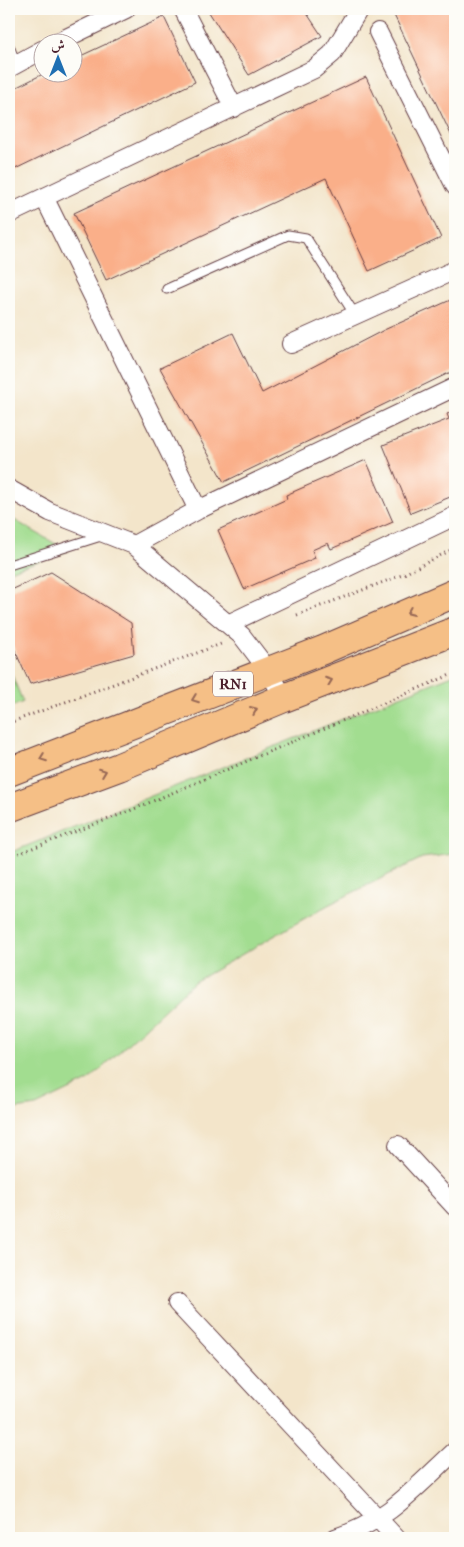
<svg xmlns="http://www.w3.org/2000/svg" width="464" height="1547" viewBox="0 0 464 1547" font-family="'IM FELL French Canon',Amiri,serif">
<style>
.green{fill:#a2dd90;stroke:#767e5e}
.building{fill:#faaf89}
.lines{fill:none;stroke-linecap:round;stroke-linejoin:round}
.lane-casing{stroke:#633d43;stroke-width:11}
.street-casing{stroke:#633d43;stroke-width:20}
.highway-casing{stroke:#633d43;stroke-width:30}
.path{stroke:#633d43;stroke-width:3;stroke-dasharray:1 4;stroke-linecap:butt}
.lane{stroke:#fff;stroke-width:9}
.street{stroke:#fff;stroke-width:18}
.highway{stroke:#f5bf86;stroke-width:28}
.oneway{stroke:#976754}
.labels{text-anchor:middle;stroke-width:4;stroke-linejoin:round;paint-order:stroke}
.shield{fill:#fdfcf7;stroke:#806168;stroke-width:1}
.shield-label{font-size:15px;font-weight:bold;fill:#4a1f2b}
</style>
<rect width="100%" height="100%" fill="#fdfcf7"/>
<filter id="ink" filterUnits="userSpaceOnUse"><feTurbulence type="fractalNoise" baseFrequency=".02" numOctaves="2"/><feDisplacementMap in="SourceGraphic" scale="10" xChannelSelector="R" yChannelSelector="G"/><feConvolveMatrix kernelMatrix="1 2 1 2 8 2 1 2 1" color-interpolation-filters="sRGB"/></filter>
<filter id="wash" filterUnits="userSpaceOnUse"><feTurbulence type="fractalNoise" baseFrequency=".0096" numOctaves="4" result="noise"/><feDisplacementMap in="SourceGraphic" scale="20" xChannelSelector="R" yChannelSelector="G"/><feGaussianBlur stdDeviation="1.12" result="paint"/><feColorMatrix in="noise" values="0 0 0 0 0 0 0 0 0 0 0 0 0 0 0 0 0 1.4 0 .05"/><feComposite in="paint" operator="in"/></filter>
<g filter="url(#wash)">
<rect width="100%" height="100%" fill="#f3e5ca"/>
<path class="green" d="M9,517l59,34 -59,20z
M9,668l14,34 -14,6z
M455,674v180l-33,4 -94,47 -134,77 -106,99 -52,25 -27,4v-257z"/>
<g id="blocks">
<path class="building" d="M207,9h97l18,27 -73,39z
M402,9h53v134l-62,-130z
M164,17l31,65 -186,90v-81l38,-19h25v-12z
M366,77l75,161 -72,33 -43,-93 -220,102 -32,-67z
M455,298v72l-231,112 -64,-114 73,-35 29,60 122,-63z
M455,410v85l-44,18 -28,-68 66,-26 -2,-5z
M366,460l27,62 -62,27 -3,-6 -16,7 3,8 -71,31 -26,-59 69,-31 -1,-4z
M51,572l80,51 3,31 -104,30 -21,-47v-46z"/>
</g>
</g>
<g filter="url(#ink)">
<use href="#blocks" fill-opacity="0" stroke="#633d43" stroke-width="1"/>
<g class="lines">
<g class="lane-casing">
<path id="lane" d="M9,46l7,18
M167,289l121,-54 18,3 49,77
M9,565l95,-30"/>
</g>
<g class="street-casing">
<path id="street" d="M183,9l51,99
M378,32l77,154
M58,42l68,-33
M9,68l33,-18
M44,197l154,313
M9,214l305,-145 18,-15 27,-45
M291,344l164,-74
M9,489l41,23 84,33 108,91 26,34 16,28
M134,545l64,-35 257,-123
M228,624l227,-108
M398,1145l57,62
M177,1303l219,235
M335,1538c52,-16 81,-51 120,-87"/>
</g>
<g class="highway-casing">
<path id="highway" d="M9,772l314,-122 132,-57
M9,808l110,-41 165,-69 171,-67"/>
</g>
<path class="path" d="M297,615l105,-40 53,-27
M9,723l212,-79
M9,857l118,-45 328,-139"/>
<use href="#lane" class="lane"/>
<use href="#street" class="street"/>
<use href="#highway" class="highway"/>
</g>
<defs><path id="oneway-chevron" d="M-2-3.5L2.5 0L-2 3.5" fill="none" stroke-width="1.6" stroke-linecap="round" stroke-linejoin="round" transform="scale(1.25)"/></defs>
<g class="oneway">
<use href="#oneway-chevron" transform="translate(410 612) rotate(157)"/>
<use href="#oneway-chevron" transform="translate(329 681) rotate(-21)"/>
<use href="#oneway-chevron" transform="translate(195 699) rotate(159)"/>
<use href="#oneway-chevron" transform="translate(254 710) rotate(-23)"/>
<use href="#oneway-chevron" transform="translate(43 758) rotate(159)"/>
<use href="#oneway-chevron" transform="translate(103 772) rotate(-21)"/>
</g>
</g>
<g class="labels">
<rect class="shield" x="213" y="671.5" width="40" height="25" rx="4"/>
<g class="shield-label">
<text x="233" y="689">RN1</text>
</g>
</g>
<rect width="464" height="1547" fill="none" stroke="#fdfcf7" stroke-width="30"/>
<g transform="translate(58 58)"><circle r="24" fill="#fdfcf7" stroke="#b5a4a5"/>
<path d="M0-4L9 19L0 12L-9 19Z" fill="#1f6fb2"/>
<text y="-8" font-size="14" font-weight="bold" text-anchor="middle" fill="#4a1f2b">ش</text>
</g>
</svg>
